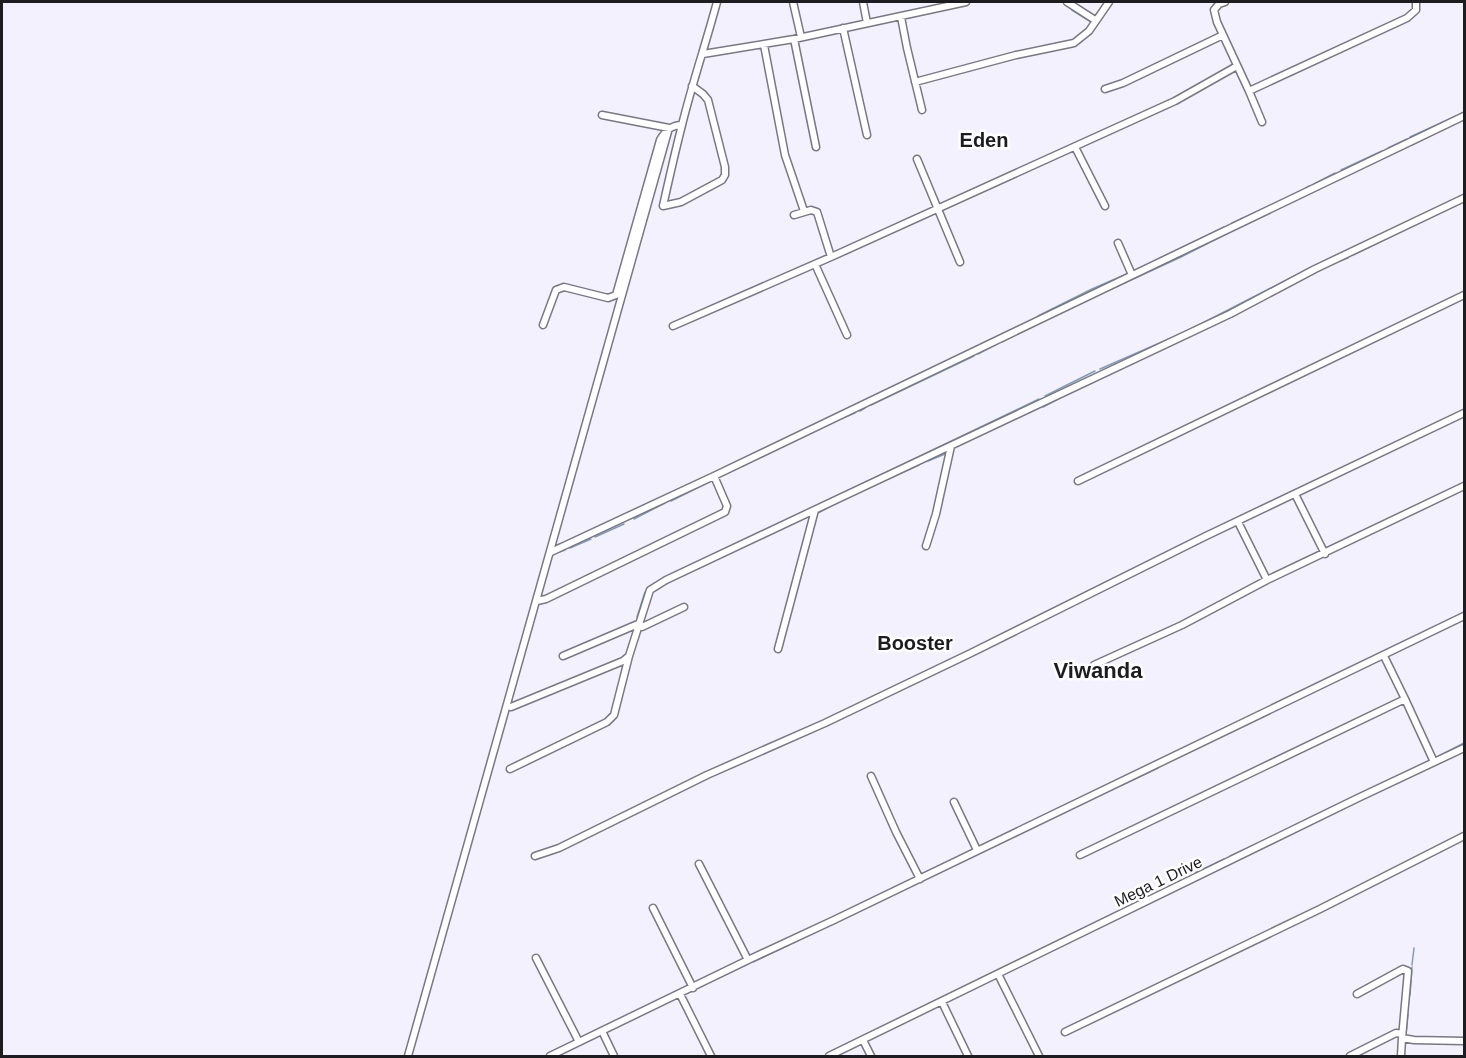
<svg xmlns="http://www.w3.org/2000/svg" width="1466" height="1058" viewBox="0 0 1466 1058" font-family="Arial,sans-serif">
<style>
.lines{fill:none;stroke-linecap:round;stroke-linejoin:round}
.stream{stroke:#819db6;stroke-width:1.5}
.minor-casing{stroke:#7a7782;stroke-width:9}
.minor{stroke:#fff;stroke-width:6}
.labels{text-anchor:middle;stroke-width:5;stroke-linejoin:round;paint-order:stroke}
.street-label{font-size:16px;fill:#1d1c20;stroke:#fff}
.quarter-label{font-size:20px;font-weight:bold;fill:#1d1c20;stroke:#fff}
.district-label{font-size:22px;font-weight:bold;fill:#1d1c20;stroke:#fff}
</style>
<rect width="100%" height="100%" fill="#f4f1fe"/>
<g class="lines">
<path class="stream" d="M1078,5l17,11
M1072,10l19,12
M1460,114l4,-2
M1410,137l46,-21
M1412,145l52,-26
M1388,148l19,-9
M1384,158l25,-12
M1341,170l41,-19
M1314,184l21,-11
M1298,193l11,-7
M1294,201l43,-21
M1262,216l29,-14
M1232,223l48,-22
M1339,254l12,-5
M1353,255l99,-48
M1160,258l64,-31
M1337,262l11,-4
M1134,271l23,-11
M1105,292l76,-35 49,-25
M1248,308l78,-41
M1038,316l54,-27 37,-16
M1018,327l18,-9
M1002,342l30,-15
M978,354l19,-10
M1100,369l87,-38 123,-63
M1045,396l50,-25
M871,405l103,-49
M1043,407l15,-8
M860,411l5,-3
M1020,416l18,-8
M832,422l23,-9
M787,438l47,-23
M757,459l7,-4
M928,461l17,-7
M743,466l9,-5
M875,485l44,-20
M866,489l5,-2
M671,501l42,-21
M824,502l215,-103
M818,513l30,-16
M634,519l31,-16
M595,537l29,-13
M556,545l8,-2
M570,548l21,-9
M559,552l6,-2
M665,584l107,-51
M637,617l8,-25
M1435,758l29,-15
M1120,786l38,-18
M1108,791l8,-4
M1080,805l21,-11
M1305,820l44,-21
M1292,827l5,-3
M1259,843l18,-9
M1230,856l26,-12
M1193,874l31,-15
M793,943l7,-4
M753,962l36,-17
M1412,965l2,-17
M687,993l61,-29
M1410,995l2,-28
M1408,1008l1,-11
M1406,1035l2,-21
M591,1040l9,-5"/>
<g class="minor-casing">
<path id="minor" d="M793,2l8,35
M863,2l4,21
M1067,2l28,18
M1225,2l-6,2 -5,6 3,12 32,69 158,-73 9,-8v-8
M901,17l6,31 15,62
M843,28l24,107
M794,39l22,108
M764,45l21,110 19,56
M703,54l91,-15 172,-37
M915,82l101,-27 58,-12 15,-12 20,-29
M692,86l11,8 5,6 17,67v8l-3,5 -41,22 -18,4c6,-27 12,-54 19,-81 10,-41 24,-82 35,-123
M1105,89l18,-6 100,-48
M1249,91l13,31
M1075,147l30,59
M917,159l43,103
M794,215l17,-5 6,2 14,45
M1118,243l14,32
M815,264l32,71
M543,325l13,-35 8,-3 44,11 8,-3 44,-155c5,-9 11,-15 22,-15
M673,326l158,-69 344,-156 62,-35
M1078,481l386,-186
M1295,494l30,60
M1238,522l29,58
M926,546l10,-32 15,-68
M551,552l163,-76 750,-360
M537,601l9,-2 179,-87 2,-6 -13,-30
M778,649l37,-139
M563,656l75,-32 4,3 42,-20
M1384,656l21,43
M1094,665l88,-40 85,-45 197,-94
M511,707l112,-46 6,-5 21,-66 16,-10 564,-266 85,-45 149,-71
M510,769l97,-47 7,-7 15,-59
M871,776l25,56 24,47
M954,802l23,48
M1080,855l325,-156 29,63
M535,856l24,-8 148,-73 118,-52 146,-70 235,-117 258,-123
M699,864l49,96
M653,908l40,80
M536,958l43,84
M998,974l41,82
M680,994l31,62
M1357,994l46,-25 5,2 -6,67 12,2 50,1
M942,1002l26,54
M602,1031l12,25
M1065,1032l255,-123 144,-73
M863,1040l8,16
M408,1056l261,-928 -67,-13
M550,1056l198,-96 86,-40 630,-304
M829,1056l529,-258 106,-50
M1350,1056l46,-23 6,1
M1401,1056l1,-18"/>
</g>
<use href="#minor" class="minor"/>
</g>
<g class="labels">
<g class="street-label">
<text transform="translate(1158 881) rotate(-26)" y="6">Mega 1 Drive</text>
</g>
<g class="quarter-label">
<text x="984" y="147">Eden</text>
<text x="915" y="650">Booster</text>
</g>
<g class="district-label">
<text x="1098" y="678">Viwanda</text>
</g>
</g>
<rect width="1466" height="1058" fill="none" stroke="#1d1c20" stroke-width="6"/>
</svg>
